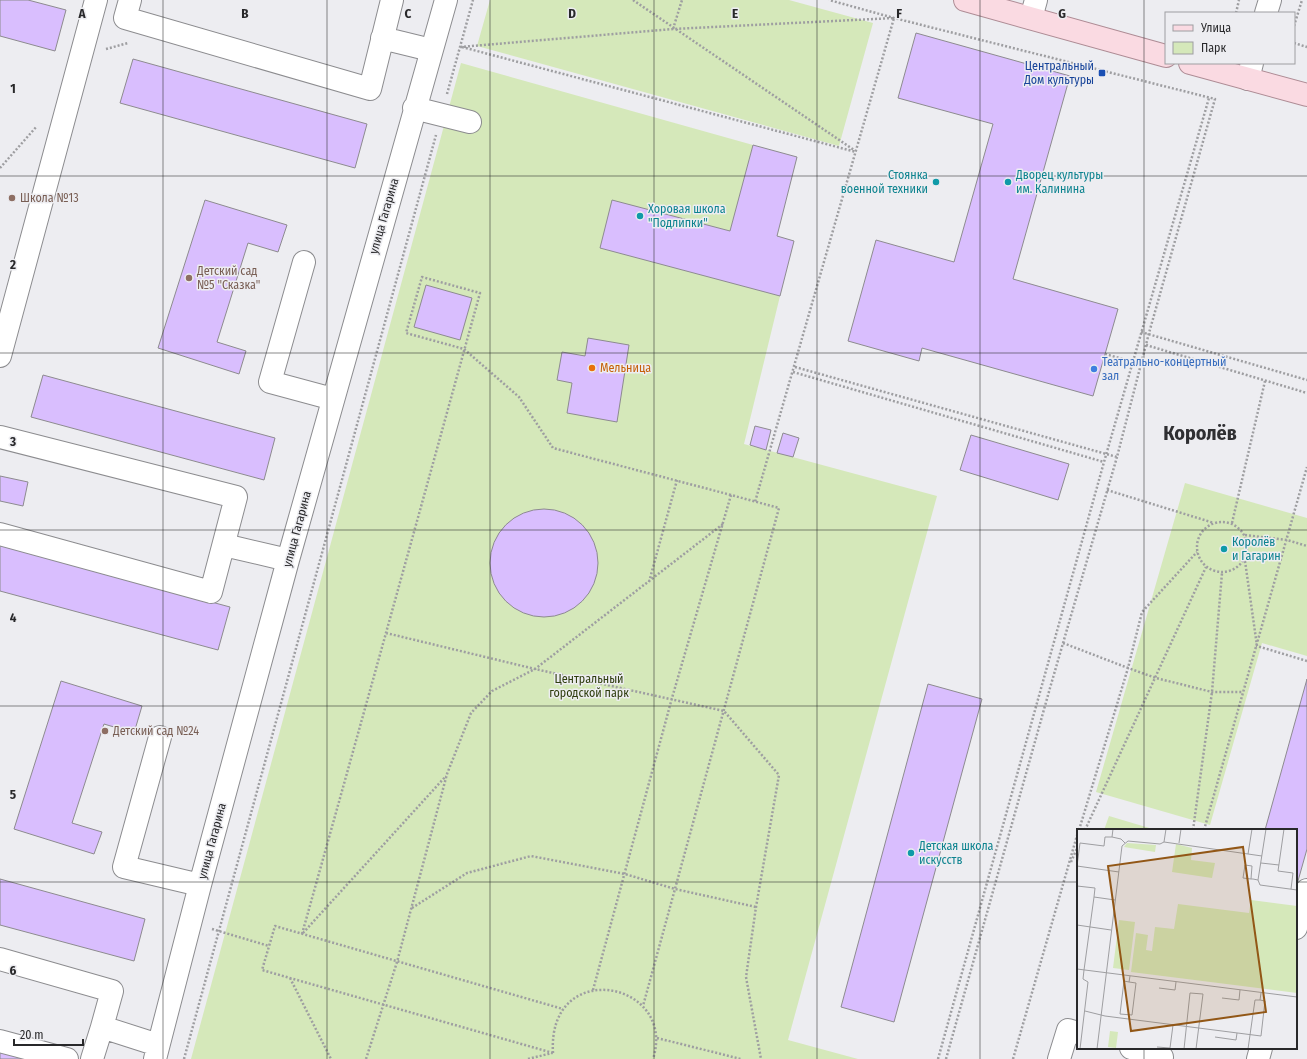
<svg xmlns="http://www.w3.org/2000/svg" width="1307" height="1059" viewBox="0 0 1307 1059" font-family="'Fira Sans Condensed',sans-serif">
<style>
.green{fill:#d5e8ba}
.building{fill:#d9befe;stroke:#8d8b8f}
.lines{fill:none;stroke-linecap:round;stroke-linejoin:round}
.minor-casing{stroke:#8c8c8f;stroke-width:24}
.major-casing{stroke:#ae8c95;stroke-width:24}
.path{stroke:#9e9ea1;stroke-width:2.5;stroke-dasharray:2 2;stroke-linecap:butt}
.minor{stroke:#fff;stroke-width:22}
.major{stroke:#fadae2;stroke-width:22}
.grid{fill:none;stroke:#28282a;stroke-width:1;stroke-opacity:0.55}
.transit-dot{fill:#1a4fb4;stroke:#ededf1;stroke-width:1.5}
.culture-dot{fill:#0f9aa8;stroke:#ededf1;stroke-width:1.5}
.education-dot{fill:#8d6e63;stroke:#ededf1;stroke-width:1.5}
.food-dot{fill:#e8710a;stroke:#ededf1;stroke-width:1.5}
.shop-dot{fill:#3f7fe0;stroke:#ededf1;stroke-width:1.5}
.labels{text-anchor:middle;stroke-width:3;stroke-linejoin:round;paint-order:stroke}
.transit-label{font-size:12px;fill:#164399;stroke:#ededf1;text-anchor:end}
.culture-label{font-size:12px;fill:#0d838f;stroke:#ededf1;text-anchor:start}
.education-label{font-size:12px;fill:#785e54;stroke:#ededf1;text-anchor:start}
.street-label{font-size:12px;fill:#28282a;stroke:#ededf1}
.shop-label{font-size:12px;fill:#366cbe;stroke:#ededf1;text-anchor:start}
.food-label{font-size:12px;fill:#c56008;stroke:#ededf1;text-anchor:start}
.park-label{font-size:12px;fill:#2e3d0d;stroke:#ededf1}
.town-label{font-size:20px;font-weight:bold;fill:#2f2f32;stroke:#ededf1}
.inset-road{fill:none;stroke:#9e9ea1;stroke-width:1}
.view{fill:#925716;fill-opacity:0.15;stroke:#925716;stroke-width:2}
.inset-edge{fill:none;stroke:#28282a;stroke-width:2}
.grid-label{font-size:13px;text-anchor:middle;font-weight:bold;fill:#28282a;stroke:#ededf1;stroke-width:3;stroke-linejoin:round;paint-order:stroke}
</style>
<rect width="100%" height="100%" fill="#ededf1"/>
<path class="green" d="M490,0h299l84,23 -34,123 -362,-100z
M461,63l292,82 -23,86 -118,-30 -12,47 180,48 -36,148 193,52 -149,544 70,19h-667z
M1185,483l122,35v138l-45,-13 -52,182 -114,-33z
M1109,816l47,14h-52z"/>
<path class="building" d="M0,0h28l38,10 -11,41 -55,-15z
M916,33l154,43 -57,203 105,30 -25,87 -171,-48 -3,13 -71,-20 28,-101 78,22 39,-138 -95,-26z
M133,59l234,65 -12,44 -235,-65z
M753,145l44,12 -20,79 17,5 -14,55 -180,-48 12,-48 118,31z
M205,200l82,25 -9,27 -30,-9 -31,99 29,9 -7,23 -81,-26z
M426,285l46,13 -12,42 -46,-13z
M588,338l41,7 -12,77 -50,-9 5,-30 -15,-3 5,-28 23,4z
M43,375l232,63 -11,42 -233,-63z
M755,426l16,4 -5,20 -16,-5z
M783,433l16,5 -6,19 -16,-4z
M971,435l98,29 -11,36 -98,-30z
M0,476l28,6 -5,24 -23,-5z
M490 563a54 54 0 1 1 108 0a54 54 0 1 1-108 0Z
M0,545l230,62 -12,43 -218,-59z
M1307,679v170l-11,39v-58h-31z
M61,681l81,25 -8,27 -30,-9 -32,99 30,9 -8,22 -80,-25z
M928,684l54,15 -88,323 -53,-15z
M0,879l145,40 -11,42 -134,-36z
M0,1045l52,14h-52z"/>
<g class="lines">
<g class="minor-casing">
<path id="minor" d="M130,0l-5,18 245,71 22,-89
M1266,13l4,-13
M1031,18l5,-18
M382,38l49,12
M1248,79l4,-16
M414,108l56,14
M304,262l-34,120 63,17
M0,356l96,-356
M0,437l236,60 -25,95 -211,-58
M224,545l64,15
M160,737l-36,130 76,18
M1296,928l11,-38
M0,959l112,32 -10,36 56,18
M0,1041l67,18
M1131,1048l31,9 -1,2
M92,1059l10,-32
M155,1059l45,-174 88,-325 158,-560
M1059,1059l9,-29 10,3
M1258,1059l3,-11"/>
</g>
<g class="major-casing">
<path id="major" d="M965,0l201,56
M1190,63l117,32"/>
</g>
<path class="path" d="M633,0l221,150
M1236,13l3,-13
M1294,26l8,-26
M673,29l9,-29
M1294,43l13,4
M460,47l213,-18 221,-11 -139,484
M462,47l394,105
M106,49l22,-6
M447,94l26,-94
M0,168l37,-42
M1141,332l166,48
M1146,345l161,48
M1105,354l36,10
M795,367l322,90 32,-124 66,-234 -321,-81 -65,-18
M793,372l311,90
M1107,490l107,33
M1197 547a25 25 0 1 1 50 0a25 25 0 1 1-50 0Z
M1232,523l33,-142
M1245,535l42,5 20,6
M1245,561l12,85 50,15
M649,582l28,-102
M386,633l149,36 189,42 55,64 -23,132 -10,70 15,82
M1063,643l65,25 14,-56 55,-60
M1079,830l49,-162 28,10 56,14h31
M1085,830l121,-263
M1193,830l19,-138 10,-119
M1204,830l103,-363
M1071,862l7,-16
M412,908l55,-35 64,-17 94,18 50,15 81,18
M212,929l57,17
M303,933l143,-157
M302,934c60,-214 119,-427 178,-641l-58,-16 -16,56 58,16 55,48 34,51 178,47
M290,978l41,81
M593,990l79,-292 59,-203 48,13 -136,498
M657,1038l84,21
M553,1053l-291,-83 13,-44 288,83
M553,1053c-6,-97 125,-72 100,6
M184,1059l252,-924
M366,1059l31,-97 50,-188 24,-61 21,-22 43,-22 188,-145
M528,1059l24,-6
M938,1059l166,-597 105,-364
M946,1059l104,-371 67,-231
M1013,1059l65,-227"/>
<use href="#minor" class="minor"/>
<use href="#major" class="major"/>
</g>
<path class="grid" d="M163,0v1059M327,0v1059M490,0v1059M654,0v1059M817,0v1059M980,0v1059M1144,0v830M0,176h1307M0,353h1307M0,530h1307M0,706h1307M0,882h1078M1296,882h11M1144,1048v11"/>
<rect class="transit-dot" x="1098" y="69" width="8" height="8" rx="2"/>
<g class="culture-dot">
<circle cx="936" cy="182" r="4"/>
<circle cx="1008" cy="182" r="4"/>
<circle cx="640" cy="216" r="4"/>
<circle cx="1224" cy="549" r="4"/>
<circle cx="911" cy="853" r="4"/>
</g>
<g class="education-dot">
<circle cx="12" cy="198" r="4"/>
<circle cx="189" cy="278" r="4"/>
<circle cx="105" cy="731" r="4"/>
</g>
<circle class="food-dot" cx="592" cy="368" r="4"/>
<circle class="shop-dot" cx="1094" cy="369" r="4"/>
<g class="labels">
<g class="transit-label">
<text x="1094" y="70">Центральный<tspan x="1094" dy="14">Дом культуры</tspan></text>
</g>
<g class="culture-label">
<text x="928" y="179" text-anchor="end">Стоянка<tspan x="928" dy="14">военной техники</tspan></text>
<text x="1016" y="179">Дворец культуры<tspan x="1016" dy="14">им. Калинина</tspan></text>
<text x="648" y="213">Хоровая школа<tspan x="648" dy="14">"Подлипки"</tspan></text>
<text x="1232" y="546">Королёв<tspan x="1232" dy="14">и Гагарин</tspan></text>
<text x="919" y="850">Детская школа<tspan x="919" dy="14">искусств</tspan></text>
</g>
<g class="education-label">
<text x="20" y="202">Школа №13</text>
<text x="197" y="275">Детский сад<tspan x="197" dy="14">№5 "Сказка"</tspan></text>
<text x="113" y="735">Детский сад №24</text>
</g>
<g class="street-label">
<text transform="translate(384 216) rotate(-74)" y="4">улица Гагарина</text>
<text transform="translate(297 529) rotate(-75)" y="4">улица Гагарина</text>
<text transform="translate(212 841) rotate(-75)" y="4">улица Гагарина</text>
</g>
<g class="shop-label">
<text x="1102" y="366">Театрально-концертный<tspan x="1102" dy="14">зал</tspan></text>
</g>
<g class="food-label">
<text x="600" y="372">Мельница</text>
</g>
<g class="park-label">
<text x="589" y="683">Центральный<tspan x="589" dy="14">городской парк</tspan></text>
</g>
<g class="town-label">
<text x="1200" y="440">Королёв</text>
</g>
</g>
<g transform="translate(1077 829)">
<rect width="220" height="220" fill="#ededf1"/>
<path d="M50,14l29,2 -1,7 -31,-5zM99,15l16,4 -1,12 24,3 -3,15 -40,-6zM174,71l46,6v87l-166,-21 5,-39 12,2 -2,15 6,1 3,-24 19,2 4,-25 71,9zM42,91l16,2 -6,48 -16,-2zM33,202l8,1 -2,16 -8,-1z" fill="#d5e8ba"/>
<path class="inset-road" d="M36,0l-1,8 9,2 4,4M207,0l-6,42 15,2 -2,16M87,13l98,14M102,14l2,-14M171,25l4,-25M184,34l18,2M0,37l3,-23 24,3 1,-9h7M0,37l42,6M174,50l1,-13 -7,-1 -2,13 8,1h2l5,1M181,51l8,-51M181,51l2,5 37,5M0,57l18,2 -1,9M0,96l34,5M0,140l220,28M52,153l7,1 -4,32 -12,-1 4,-33 5,1 1,-6M82,159l16,2 1,-8M145,169l17,2 1,-10M8,182l20,5 156,20 4,-35 -5,-1M138,208l21,3 1,-7M80,218l13,1 3,-23M3,220l8,-67 -5,-3 1,-9 10,-73 21,3M20,220l25,-203 6,-5 32,3 4,-2 2,-13M107,220l6,-56 13,1 -7,55M171,220l7,-49h5l1,-7"/>
<path class="view" d="M166,18l23,165 -135,19 -23,-165z"/>
<rect width="220" height="220" class="inset-edge"/>
</g>
<g class="grid-label">
<text x="82" y="18">A</text>
<text x="245" y="18">B</text>
<text x="408" y="18">C</text>
<text x="572" y="18">D</text>
<text x="735" y="18">E</text>
<text x="899" y="18">F</text>
<text x="1062" y="18">G</text>
<text x="13" y="93">1</text>
<text x="13" y="269">2</text>
<text x="13" y="446">3</text>
<text x="13" y="622">4</text>
<text x="13" y="799">5</text>
<text x="13" y="975">6</text>
</g>
<rect x="1165" y="12" width="130" height="52" fill="#ededf1" stroke="#9e9ea1"/>
<rect x="1173" y="25" width="20" height="6" fill="#fadae2" stroke="#9e9ea1"/>
<text x="1201" y="32" font-size="12" fill="#28282a">Улица</text>
<rect x="1173" y="42" width="20" height="12" fill="#d5e8ba" stroke="#9e9ea1"/>
<text x="1201" y="52" font-size="12" fill="#28282a">Парк</text>
<path d="M14 1039v6h69v-6" fill="none" stroke="#28282a" stroke-width="2"/>
<text x="20" y="1039" font-size="12" fill="#28282a" stroke="#ededf1" stroke-width="3" paint-order="stroke">20 m</text>
</svg>
